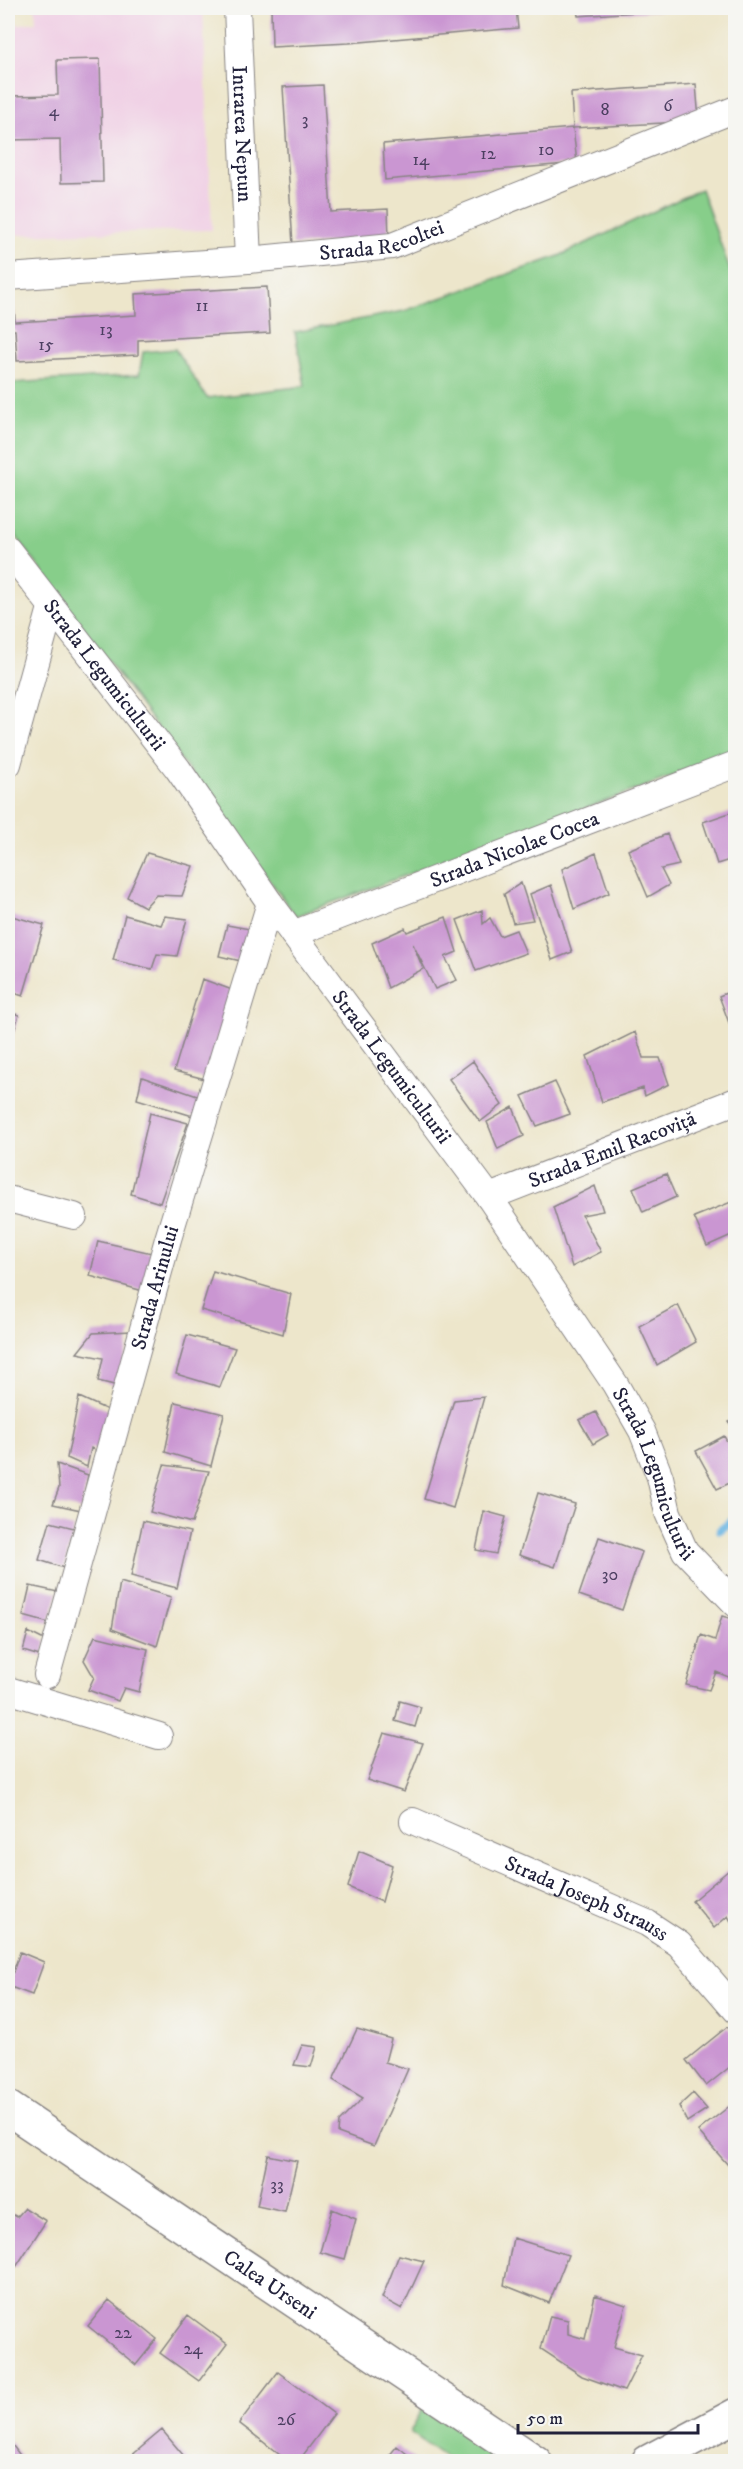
<svg xmlns="http://www.w3.org/2000/svg" width="743" height="2469" viewBox="0 0 743 2469" font-family="'IM FELL DW Pica',serif">
<style>
.built{fill:#f0d0e5}
.green{fill:#87ce8a;stroke:#547862;stroke-width:1.5}
.lines{fill:none;stroke-linecap:round;stroke-linejoin:round}
.stream{stroke:#6ab6e3;stroke-width:8}
.building{fill:#ca96d2}
.street-casing{stroke:#888483;stroke-width:28}
.secondary-casing{stroke:#888483;stroke-width:36}
.street{stroke:#fff;stroke-width:26}
.secondary{stroke:#fff;stroke-width:33}
.labels{text-anchor:middle;stroke-width:4.5;stroke-linejoin:round;paint-order:stroke}
.number-label{font-size:18px;fill:#4c3f61}
.street-label{font-size:21px;fill:#22223b;stroke:#f6f6f2}
</style>
<rect width="100%" height="100%" fill="#f6f6f2"/>
<filter id="ink" filterUnits="userSpaceOnUse"><feTurbulence type="fractalNoise" baseFrequency=".0167" numOctaves="2"/><feDisplacementMap in="SourceGraphic" scale="12" xChannelSelector="R" yChannelSelector="G"/><feConvolveMatrix kernelMatrix="1 2 1 2 8 2 1 2 1" color-interpolation-filters="sRGB"/></filter>
<filter id="wash" filterUnits="userSpaceOnUse"><feTurbulence type="fractalNoise" baseFrequency=".008" numOctaves="4" result="noise"/><feDisplacementMap in="SourceGraphic" scale="24" xChannelSelector="R" yChannelSelector="G"/><feGaussianBlur stdDeviation="1.35" result="paint"/><feColorMatrix in="noise" values="0 0 0 0 0 0 0 0 0 0 0 0 0 0 0 0 0 1.4 0 .05"/><feComposite in="paint" operator="in"/></filter>
<g filter="url(#wash)">
<rect width="100%" height="100%" fill="#ede6cb"/>
<path class="built" d="M35,8h168l9,222 -204,5v-209l28,-4z"/>
<path class="green" d="M701,189l34,95v469l-439,163 -288,-391v-154l4,12 127,-8 4,-23 32,-3 32,49 98,-12 -10,-54 109,-21 155,-55z
M427,2401l90,60h-66l-41,-29z"/>
<g class="lines">
<path class="stream" d="M720,1530l16,-12"/>
</g>
<g id="blocks">
<path class="building" d="M271,8h245l2,20 -169,15 -77,4z
M577,8h104v1l-103,7z
M100,59l3,123 -42,1 -1,-44 -52,1v-44l50,-1 -1,-35z
M696,84l3,37 -126,7 -2,-35z
M323,85l8,127 57,-3 1,30 -96,6 -10,-158z
M573,128l4,35 -192,17 -2,-36z
M267,287l3,46 -132,7v15l-121,6 -2,-31h-7v-38h5l2,30 121,-7 -1,-21z
M735,811l1,47 -19,6 -14,-42z
M667,834l12,31 -18,4 8,16 -21,12 -20,-47z
M147,853l46,13 -11,30 -26,-1 -11,12 -18,-10z
M596,853l13,40 -35,16 -12,-40z
M521,883l12,37 -20,3 -9,-29z
M551,885l21,67 -20,8 -22,-66z
M482,910l1,14 7,-6 10,18 16,-6 10,23 -50,18 -19,-51z
M8,915l36,10 -21,71 -15,-5z
M125,915l36,10 4,-9 22,3 -10,37 -20,-2 -5,15 -39,-9z
M446,917l11,35 -12,5 12,23 -22,9 -22,-45 10,25 -35,19 -16,-45 33,-15 2,4z
M227,925l23,4 -9,32 -22,-5z
M202,979l33,12 -30,88 -31,-8z
M736,989v50h-1l-16,-43z
M8,1012l11,3 -11,36z
M635,1032l8,26h17l9,26 -24,12 -2,-8 -41,14 -15,-46z
M473,1061l29,44 -22,17 -31,-43z
M142,1077l61,21 -7,19 -59,-18z
M555,1082l15,32 -33,12 -15,-30z
M513,1107l11,29 -26,13 -11,-27z
M150,1113l38,10 -28,80 -29,-9z
M666,1174l10,23 -33,15 -10,-24z
M595,1186l8,25 -21,4 19,37 -29,15 -19,-60z
M736,1200v33l-29,13 -13,-29z
M98,1241l54,12 -9,38 -53,-15z
M213,1271l78,23 -8,40 -82,-24z
M678,1305l18,37 -39,23 -18,-39z
M131,1331l-13,55 -20,-5 5,-23 -26,-5 16,-20z
M187,1335l48,13 -15,39 -44,-13z
M79,1397l33,15 -12,40 -9,-4 -4,19 -20,-9z
M484,1397l-31,111 -29,-9 30,-99z
M175,1402l49,12 -13,52 -46,-14z
M596,1412l12,23 -15,9 -14,-24z
M736,1419v15l-7,-12z
M724,1436l12,22v22l-19,9 -21,-38z
M57,1464l31,11 -7,35 -28,-6 6,-16z
M164,1465l45,6 -17,52 -42,-11z
M538,1493l37,11 -20,63 -36,-12z
M484,1511l22,6 -10,37 -20,-4z
M143,1521l47,11 -13,56 -46,-12z
M50,1522l24,6 -10,40 -25,-8z
M599,1537l43,15 -20,58 -43,-15z
M120,1582l51,15 -14,49 -45,-17z
M30,1586l28,6 -9,31 -26,-7z
M722,1616l14,4v60l-20,-8 -7,18 -23,-5 15,-50 14,5z
M28,1632l18,9 -3,16 -20,-6z
M95,1636l53,13 -9,43 -15,-4 -6,13 -30,-11 6,-13 -10,-17z
M400,1701l21,6 -6,20 -20,-6z
M384,1733l39,10 -19,49 -37,-12z
M359,1851l33,14 -10,37 -34,-15z
M736,1864v67l-8,-15 -14,12 -22,-27z
M20,1952l24,10 -12,33 -24,-9z
M727,2027l9,8v27l-30,24 -20,-26z
M357,2029l34,10 -6,23 23,7 -34,77 -36,-13 1,-11 24,-24 -30,-18z
M302,2045l15,2 -6,20 -17,-2z
M693,2093l14,16 -20,13 -8,-16z
M736,2101v73l-38,-43z
M268,2155l29,6 -12,51 -28,-6z
M25,2208l21,13 -30,46 -8,-5v-48l1,-2 8,5z
M332,2209l24,10 -11,40 -25,-7z
M513,2238l55,17 -19,48 -45,-18z
M399,2255l25,6 -22,48 -20,-11z
M595,2295l31,10 -12,42 28,8 -18,36 -42,-15 -41,-27 9,-33 18,4v14l17,5z
M109,2300l48,39 -21,26 -48,-39z
M188,2315l39,29 -28,37 -39,-28z
M278,2372l56,42 -36,48h-9l-50,-39z
M162,2430l27,32h-65z
M10,2442l15,20h-17v-18z
M397,2446l20,16h-33z"/>
</g>
</g>
<g filter="url(#ink)">
<use href="#blocks" fill-opacity="0" stroke="#888483" stroke-width="1.5"/>
<g class="lines">
<g class="street-casing">
<g id="street">
<path id="s1" d="M237,8l11,252"/>
<path id="s2" d="M8,277l240,-17 144,-14 344,-137"/>
<path id="s3" d="M8,550l170,219 92,134 219,294 126,187 27,47 18,46 8,36 17,38 51,53"/>
<path d="M8,764l43,-156"/>
<path id="s4" d="M293,934l443,-170"/>
<path id="s5" d="M489,1197l247,-96"/>
<path d="M8,1199l66,17"/>
<path id="s6" d="M47,1675l121,-436 102,-336"/>
<path d="M8,1690l151,46"/>
<path id="s7" d="M413,1821l234,102 32,21 57,66"/>
</g>
</g>
<g class="secondary-casing">
<g id="secondary">
<path id="s8" d="M8,2108l527,354"/>
<path d="M648,2462l88,-47"/>
</g>
</g>
<use href="#street" class="street"/>
<use href="#secondary" class="secondary"/>
</g>
</g>
<g class="labels">
<g class="number-label">
<text x="668" y="111">6</text>
<text x="605" y="115">8</text>
<text x="54" y="116">4</text>
<text x="305" y="125">3</text>
<text x="546" y="155">10</text>
<text x="488" y="159">12</text>
<text x="421" y="165">14</text>
<text x="202" y="311">11</text>
<text x="106" y="335">13</text>
<text x="46" y="350">15</text>
<text x="610" y="1580">30</text>
<text x="277" y="2190">33</text>
<text x="123" y="2338">22</text>
<text x="193" y="2354">24</text>
<text x="286" y="2425">26</text>
</g>
<g class="street-label">
<text dy="7" stroke="none"><textPath href="#s1" startOffset="126">Intrarea Neptun</textPath></text>
<text dy="7" stroke="none"><textPath href="#s2" startOffset="376">Strada Recoltei</textPath></text>
<text dy="7" stroke="none"><textPath href="#s3" startOffset="158">Strada Legumiculturii</textPath></text>
<text dy="7" stroke="none"><textPath href="#s4" startOffset="237">Strada Nicolae Cocea</textPath></text>
<text dy="7" stroke="none"><textPath href="#s3" startOffset="644">Strada Legumiculturii</textPath></text>
<text dy="7" stroke="none"><textPath href="#s5" startOffset="132">Strada Emil Racoviță</textPath></text>
<text dy="7" stroke="none"><textPath href="#s6" startOffset="402">Strada Arinului</textPath></text>
<text dy="7" stroke="none"><textPath href="#s3" startOffset="1130">Strada Legumiculturii</textPath></text>
<text dy="7" stroke="none"><textPath href="#s7" startOffset="190">Strada Joseph Strauss</textPath></text>
<text dy="7" stroke="none"><textPath href="#s8" startOffset="316">Calea Urseni</textPath></text>
</g>
</g>
<rect width="743" height="2469" fill="none" stroke="#f6f6f2" stroke-width="30"/>
<path d="M518 2424v9h180v-9" fill="none" stroke="#22223b" stroke-width="3"/>
<text x="527" y="2424" font-size="18" fill="#22223b" stroke="#f6f6f2" stroke-width="4.5" paint-order="stroke">50 m</text>
</svg>
